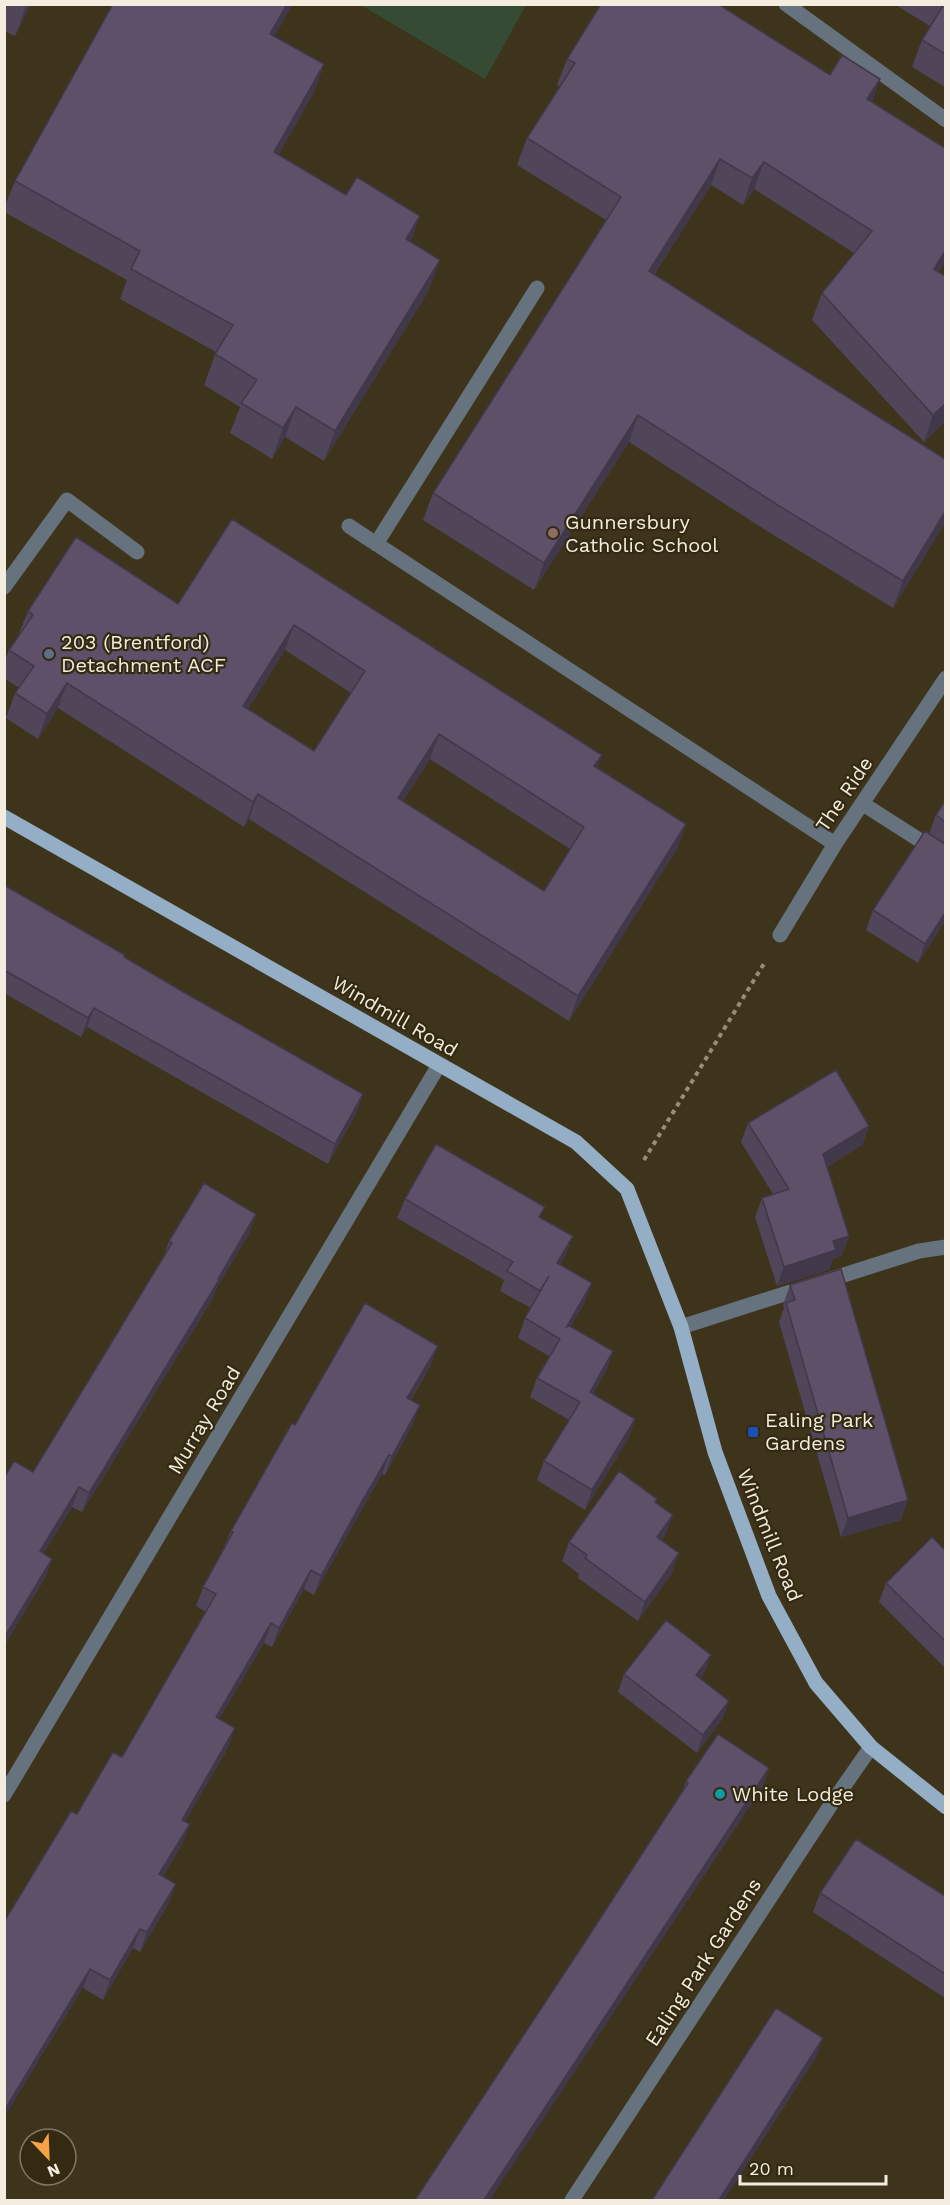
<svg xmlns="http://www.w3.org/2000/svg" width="950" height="2205" viewBox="0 0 950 2205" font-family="'Work Sans',sans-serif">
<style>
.green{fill:#354b33}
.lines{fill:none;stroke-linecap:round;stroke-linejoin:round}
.path{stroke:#968e7b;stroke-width:4;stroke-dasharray:4.5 4.5;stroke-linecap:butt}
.minor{stroke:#66727d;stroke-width:15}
.major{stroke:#94aec5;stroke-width:15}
.wall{fill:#504559;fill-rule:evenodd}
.shaded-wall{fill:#413849}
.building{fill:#5d5068;stroke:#413849;stroke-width:1.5;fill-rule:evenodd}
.education-dot{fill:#8d6e63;stroke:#342a12;stroke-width:2}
.service-dot{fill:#5c6f8a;stroke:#342a12;stroke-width:2}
.transit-dot{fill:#1a4fb4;stroke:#342a12;stroke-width:2}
.culture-dot{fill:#0f9aa8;stroke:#342a12;stroke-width:2}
.labels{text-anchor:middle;stroke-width:4.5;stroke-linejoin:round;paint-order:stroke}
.poi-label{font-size:20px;fill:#f4eddf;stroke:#342a12;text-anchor:start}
.street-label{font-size:20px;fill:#f4eddf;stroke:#342a12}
</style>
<rect width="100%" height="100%" fill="#3e341c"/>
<path class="green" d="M361,5l165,-1v1l-41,74z"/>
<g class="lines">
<path class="path" d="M644,1160l121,-198"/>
<path class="minor" d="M786,4l160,116
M349,526l486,318
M376,544l161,-256
M4,587l63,-87 70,52
M863,804l83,53
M780,935l55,-91 111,-166
M681,1327l238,-76 27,-4
M4,1795l435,-730
M572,2200l260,-397 39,-56"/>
<path class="major" d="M4,817l572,325 51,47 54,138 34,125 54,144 47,87 55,64 75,60"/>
</g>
<path class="wall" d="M4,4h27l-16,32 -11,-5z
M894,4h51v83l-33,-20 10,-27 8,-14z
M275,36l49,28 -11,30 -35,61 133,87 18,48 -105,171 -39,-24 -13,22 -42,-26 10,-26 -36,-22 12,-33 -96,-53 7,-19 -123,-68v-4l11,-27z
M567,59l305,43 73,46v114l-6,10 6,4v145l-21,21 -112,-122 10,-27 32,-40 -100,-64 -11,16 -32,-20 -57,90 291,248 -52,85 -126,-77 -138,-89 -95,148 -111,-70 10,-27 173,-273 -89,-55 10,-27 33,-51 -3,-2z
M232,519l370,236 -5,13 89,56 -9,25 -108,172 -320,-202 -5,8 -186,-119 -20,31 -32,-21 9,-25 4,-5 -15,-10v-15l5,-13 9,-14 10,-25 150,-7zM285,650l66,43 -37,58 -66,-42zM430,759l140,90 -26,42 -141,-90z
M945,801v120l-27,42 -52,-33 7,-20 56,-76 7,-19z
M4,885l176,105 183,104 -7,20 -28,50 -241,-137 -6,10 -77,-44z
M748,1123l121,3 -7,19 -35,22 22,69 -7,19 -9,4 -4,11 -52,16 -22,-69 7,-19 11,-4 -32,-52z
M405,1199l136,18 25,38 -6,10 25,37 -14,24 42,25 -7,20 -13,23 42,25 -7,20 -43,71 -48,-30 7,-19 25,-41 -39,-23 7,-19 12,-22 -31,-18 7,-20 6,-10 -31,-17 4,-11 -107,-62z
M256,1214l-7,20 -33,55 -4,11 -130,212 -10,-5 -28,46 8,6 -7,19 -41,68v-168l29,-6 130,-214 6,-17z
M790,1285l111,235 -60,17 -62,-215 5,-14 -1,-3z
M431,1365l-20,35 2,24 -28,51 -3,-1 -29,51 -39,70 -10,-6 -32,58 -8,-4 -45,76 9,29 -43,73 -2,22 -20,33 6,27 -29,49 -7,-4 -30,52 -20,-12 -6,-174 45,-57 84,-145 -10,-6 7,-19 22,-42 6,-14 64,-106z
M657,1499l-1,3 10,32 -4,6 10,33 -34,48 -60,-43 1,-4 -17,-13 7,-19z
M945,1550v118l-66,-66 7,-19z
M705,1672l-5,7 23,39 -26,35 -79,-61 6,-18z
M769,1768l-7,20 -179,157 98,-150 5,-14z
M820,1893l125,3v102l-132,-86z"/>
<path class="shaded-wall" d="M27,4h4l-16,32z
M287,4h6l-34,60 11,-30z
M324,64l-11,30 -50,89 11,-31z
M880,79l-9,27 -4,-7z
M720,159l-9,26 -72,113 10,-27z
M764,162l-10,27 -11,16 9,-27z
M420,216l-11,31 -3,-8z
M945,251v11l-20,33 9,-26z
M440,260l-11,30 -105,171 11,-30z
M945,404v17l-21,21 9,-27z
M296,407l-11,30 -13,22 11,-31z
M638,415l-9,27 -95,148 10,-27z
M945,512v11l-52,85 10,-27z
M294,625l-9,25 -51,81 9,-25z
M67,683l-9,25 -20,31 9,-25z
M439,734l-9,25 -41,64 9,-25z
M602,755l-9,25 1,-14z
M258,794l-9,25 -5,8 9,-25z
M686,824l-9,25 -108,172 9,-25z
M945,913v8l-27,42 7,-19z
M94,1008l-7,19 -6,10 7,-19z
M363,1094l-7,20 -28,50 7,-20z
M869,1126l-7,19 -46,28 7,-19z
M256,1214l-7,20 -33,55 -4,11 -130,212 7,-19z
M573,1236l-7,19 -16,27 7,-19z
M849,1236l-7,19 -9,4 -4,11 -52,16 7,-19 49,-26z
M592,1283l-7,19 -26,45 7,-19z
M438,1346l-7,19 -31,52 7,-19z
M613,1351l-7,20 -23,40 7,-19z
M420,1405l-7,19 -28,51 7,-19z
M635,1419l-7,20 -43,71 7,-20z
M389,1455l-7,19 -68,121 7,-19z
M79,1487l-7,20 -39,64 7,-20z
M908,1500l-7,20 -60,17 7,-19z
M673,1515l-7,19 -16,23 7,-20z
M679,1553l-7,20 -34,48 7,-19z
M52,1559l-7,19 -41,68v-8z
M311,1570l-7,19 -32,58 7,-19z
M271,1623l-7,20 -55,94 7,-20z
M711,1655l-6,17 -16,21 7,-18z
M729,1701l-6,17 -26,35 6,-18z
M235,1728l-7,20 -53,91 7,-19z
M769,1768l-7,20 -272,412h-6z
M190,1824l-7,19 -31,50 7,-19z
M176,1884l-7,19 -29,49 7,-20z
M140,1929l-7,19 -30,52 7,-20z
M90,1969l-7,19 -79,130v-7z
M823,2038l-7,20 -92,142h-5z"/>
<path class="building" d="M113,4h174l-17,30 54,30 -50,88 72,43 11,-18 63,39 -14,23 34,21 -105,171 -39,-24 -13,21 -42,-25 16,-23 -42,-26 18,-29 -102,-56 9,-18 -125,-70z
M601,4h117l112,71 12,-20 38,24 -13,20 78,49v103l-11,18 11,7v128l-12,11 -111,-122 50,-62 -108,-69 -12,16 -32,-19 -71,112 296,188v53l-42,69 -127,-77 -138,-89 -94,148 -111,-70 188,-296 -94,-59 48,-75 -8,-4z
M944,4h1v50l-23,-14z
M232,519l370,236 -8,11 92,58 -108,172 -320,-202 -5,8 -186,-119 -20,31 -32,-21 19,-27 -25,-16 24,-35 -5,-4 48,-74 102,67zM294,625l71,46 -51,80 -71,-45zM439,734l145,93 -40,64 -146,-93z
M945,801v21l-9,-7z
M925,831l20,13v69l-20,31 -52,-34z
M4,885l121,70 -1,2 56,33 183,104 -28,50 -241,-136 -6,10 -84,-48z
M836,1070l33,56 -46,28 26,82 -16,5 3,9 -52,17 -22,-69 27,-9 -41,-66z
M436,1144l109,63 -6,10 34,19 -16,27 35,20 -26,45 2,-3 45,26 -23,41 45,27 -43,71 -48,-29 36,-59 -43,-24 23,-39 -35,-21 24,-42 -9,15 -33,-20 6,-9 -108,-63z
M204,1183l52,31 -38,65 1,1 -130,213 -10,-6 -39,64 12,8 -48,79v-160l10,-17 19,11 139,-229 -3,-2z
M841,1269l67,231 -60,18 -62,-215 9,-3 -5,-15z
M365,1303l73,43 -31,52 13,7 -28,51 -3,-1 -29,50 -39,71 -10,-6 -32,58 -8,-5 -55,94 19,11 -53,92 8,4 -31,50 17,10 -29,48 -7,-3 -30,51 -20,-11 -86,142v-189l67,-111 6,3 36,-62 9,5 94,-163 -13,-7 30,-55 -2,-1 61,-108 3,2z
M619,1471l38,28 -2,3 18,13 -16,22 22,16 -34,49 -60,-44 2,-3 -18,-13z
M932,1537l13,13v91l-59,-58z
M666,1620l45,35 -15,20 33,26 -26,34 -79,-61z
M718,1734l51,34 -285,432h-69l168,-255 105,-162 -2,-2z
M856,1839l89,57v78l-125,-81z
M776,2008l47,30 -104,162h-67z"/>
<circle class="education-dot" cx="553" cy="533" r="6"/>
<circle class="service-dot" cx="49" cy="654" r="6"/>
<rect class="transit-dot" x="747" y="1426" width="12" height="12" rx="3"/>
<circle class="culture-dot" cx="720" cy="1794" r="6"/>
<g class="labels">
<g class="poi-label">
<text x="565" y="529">Gunnersbury<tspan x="565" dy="23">Catholic School</tspan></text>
<text x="61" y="649">203 (Brentford)<tspan x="61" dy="23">Detachment ACF</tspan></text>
<text x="765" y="1427">Ealing Park<tspan x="765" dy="23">Gardens</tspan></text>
<text x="732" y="1801">White Lodge</text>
</g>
<g class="street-label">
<text transform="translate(844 794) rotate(-56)" y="7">The Ride</text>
<text transform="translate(395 1016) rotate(30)" y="7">Windmill Road</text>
<text transform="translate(204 1420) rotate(-59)" y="7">Murray Road</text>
<text transform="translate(770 1535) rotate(68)" y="7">Windmill Road</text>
<text transform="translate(703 1962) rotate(-57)" y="7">Ealing Park Gardens</text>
</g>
</g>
<rect width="950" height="2205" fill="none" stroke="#f4eddf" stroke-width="12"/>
<g transform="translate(48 2157) rotate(157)"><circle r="28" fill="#342a12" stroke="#817864" stroke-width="1.5"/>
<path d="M0-4.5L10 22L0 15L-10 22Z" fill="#f6a247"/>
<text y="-9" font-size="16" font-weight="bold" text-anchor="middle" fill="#f4eddf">N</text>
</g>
<path d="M740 2175v9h146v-9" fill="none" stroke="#f4eddf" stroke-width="3"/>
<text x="749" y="2175" font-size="18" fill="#f4eddf" stroke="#342a12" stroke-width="4.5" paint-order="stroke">20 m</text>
</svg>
